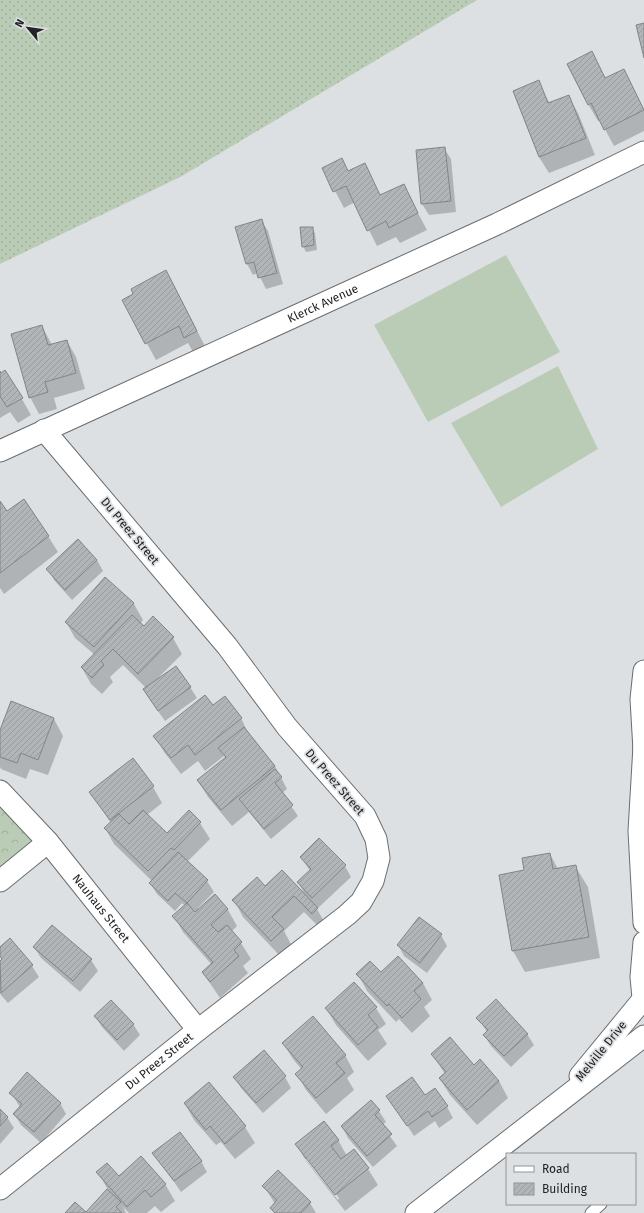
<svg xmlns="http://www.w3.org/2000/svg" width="644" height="1213" viewBox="0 0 644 1213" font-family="'Fira Sans',sans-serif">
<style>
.grass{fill:url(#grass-dots)}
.park{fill:url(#park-crowns)}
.pitch{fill:#baccb6}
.shadow{fill:#0003;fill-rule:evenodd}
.building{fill:url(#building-hatch);stroke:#828487}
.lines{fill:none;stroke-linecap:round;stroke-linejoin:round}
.lane-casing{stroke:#6b6e70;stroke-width:13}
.street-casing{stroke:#6b6e70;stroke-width:23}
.lane{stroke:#fff;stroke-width:11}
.street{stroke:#fff;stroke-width:21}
.labels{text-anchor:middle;stroke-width:3.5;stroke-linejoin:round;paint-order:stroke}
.street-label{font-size:12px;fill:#222324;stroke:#dde0e3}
</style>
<defs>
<pattern id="grass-dots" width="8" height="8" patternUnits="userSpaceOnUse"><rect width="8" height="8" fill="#baccb6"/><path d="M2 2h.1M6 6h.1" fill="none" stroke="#a0af9c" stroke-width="1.8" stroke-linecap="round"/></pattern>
<pattern id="park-crowns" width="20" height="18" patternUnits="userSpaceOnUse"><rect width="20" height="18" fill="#baccb6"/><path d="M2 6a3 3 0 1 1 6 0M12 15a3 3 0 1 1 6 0" fill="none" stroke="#a0af9c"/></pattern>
<pattern id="building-hatch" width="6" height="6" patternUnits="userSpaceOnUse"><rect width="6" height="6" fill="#b2b5b8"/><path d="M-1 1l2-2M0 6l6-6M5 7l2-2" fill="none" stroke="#999b9e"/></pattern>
</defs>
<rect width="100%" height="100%" fill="#dde0e3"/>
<path class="grass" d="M0,0h477l-295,176 -182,88z"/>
<path class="park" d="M0,804l43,42 -43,33z"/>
<path class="pitch" d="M506,255l54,97 -132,70 -54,-97z
M558,366l40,83 -97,58 -50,-84z"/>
<path class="shadow" d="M592,52l14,27 17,-9 21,40v21l-30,15 -14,-26 -2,1 -10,-17z
M538,81l12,23 19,-7 9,16 17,42 -46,18 -10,-16 -25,-66z
M444,148l7,11 5,53 -27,3 -7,-11z
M342,160l7,12 15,-8 17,32 22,-11 24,45 -27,13 -4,-6 -19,9 -22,-44 -11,6 -21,-40z
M261,220l7,11 15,53 -17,5 -8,-16 -5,2 -6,-11 -11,-36z
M312,228l3,5 2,17 -11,2 -3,-6z
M175,288l31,60 -12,6 -6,-11 -32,17 -33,-60z
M42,326l10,19 15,-4 9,16 9,32 -31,9 3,11 -18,5 -9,-17z
M0,373l22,26 9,16 -13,8 -8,-11 -10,6z
M0,503l7,10 41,23 10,16 -54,42 -4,-6z
M97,560l6,11 -31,29 -18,-20 -6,-11z
M106,578l28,26 9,16 -3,4 4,4 29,10 9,16 -23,23 31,10 7,11 -32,23 -14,-20 -7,-11 2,-2 -23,-23 -13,12 3,5 -11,12 -11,-10 -9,-16 13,-13 -20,-17 -9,-16z
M12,703l42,16 9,17 -15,39 -18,-6 -4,10 -25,-10 -1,-2v-34z
M213,707l28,11 8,17 26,31 12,23 -5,4 16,23 -27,23 -22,-27 -17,14 -24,-29 -10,-16 28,-23 -2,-2 -19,15 -7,-10 -17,13 -17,-22 -9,-16z
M153,787l9,16 -15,12 20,19 22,-22 11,11 10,16 -23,23 20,19 7,11 -16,16 1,1 16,-13 13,14 9,16 -5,5 9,12 10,16 -8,7 5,7 -28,25 -17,-25 9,-8 -29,-33 -9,-16 11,-10 -3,-3 -7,8 -18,-17 -7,-11 2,-2 -38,-37 -9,-16 6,-5 -21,-31z
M550,854l8,15 17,-3 13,21 12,71 -75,14 -12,-21 13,-80z
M301,857l44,9 6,11 -34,32 9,16 -4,5 -18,-18 -20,19 8,15 -11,11 -38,-40 -9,-17 31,-13 40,8 -7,-13 12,-11z
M441,935l6,11 -20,27 -23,-17 -6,-11z
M10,940l22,26 7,11 -31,26 -8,-9v-32l2,-2 -2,-4v-8z
M34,947l57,13 7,11 -18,21 -39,-34z
M381,973l42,10 9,17 -8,7 6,9 -18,17 -13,-14 -3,3 -29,-31 -9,-17z
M326,1008h50l10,16 -8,6 9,14 -19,17 -32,-36z
M95,1016l38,8 7,11 -16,16 -22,-24z
M478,1018l49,16 7,11 -23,22 -20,-21 -7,-11 3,-3z
M283,1043l62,12 9,17 -7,6 7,12 -28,24 -20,-24 -9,-16 5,-4 -9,-11z
M432,1054l42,12 25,15 9,17 -31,27 -27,-30 -10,-16 5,-5z
M234,1077h51l6,11 -28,25 -22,-25z
M209,1083l36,44 10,16 -20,16 -14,-17 -5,3 -22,-25 -9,-16z
M11,1093l49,10 6,11 -25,29 -20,-18 -7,-11 6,-7z
M388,1096h37l22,11 6,11 -14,10 -4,-7 -21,15z
M371,1101l8,10 7,11 -4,3 15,21 -24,21 -25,-29 -6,-11z
M0,1111l7,6 7,11 -14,16z
M338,1140l9,16 7,-6 14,19 10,16 -33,26 -39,-50 -9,-16zM305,1159h3l31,39 -1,2z
M154,1153l47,8 6,11 -26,20z
M278,1171l32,32 6,10h-42l-3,-5 4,-4 -11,-18z
M98,1172l21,5 46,7 10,17 -14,11 -6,-6 -8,7h-18l-6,-6 3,6h-39l21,-23z"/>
<path class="building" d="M644,23v35l-8,-33z
M592,51l13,27 19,-9 20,41 -40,20 -13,-27 -3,2 -21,-41z
M539,80l9,23 21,-8 17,43 -47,19 -26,-66z
M445,147l6,54 -30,3 -5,-54z
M342,158l6,13 17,-8 15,32 24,-11 14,29 -29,15 -3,-7 -19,10 -21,-45 -13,6 -11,-24z
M262,219l15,54 -19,5 -4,-16 -8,2 -11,-37z
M300,227h13l1,18 -12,2z
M166,270l31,61 -13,7 -5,-12 -34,18 -23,-44 11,-6 -2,-5z
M42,325l6,20 19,-5 9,33 -31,9 3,10 -19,6 -18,-64z
M5,370l18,28 -16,9 -7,-11v-25l1,2z
M24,499l25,37 -49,37v-72l7,10z
M78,539l19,21 -32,30 -19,-21z
M105,577l29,26 -40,44 -29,-25z
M132,615l12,11 9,-10 21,21 -36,37 -25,-25 -12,12 3,4 -12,13 -11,-11z
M176,666l15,21 -33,24 -15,-22z
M205,695l8,10 12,-9 17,22 -47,37 -7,-10 -17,13 -18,-22z
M11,701l43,17 -16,42 -17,-7 -4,10 -17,-6v-27z
M244,727l31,39 -54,44 -24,-30 29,-23 -8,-9z
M133,758l21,28 -44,34 -21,-28z
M275,769l7,8 -7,6 18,22 -29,24 -25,-30z
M143,810l24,23 22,-23 12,12 -27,28 -3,-2 -23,23 -44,-43 15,-14 10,10z
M319,838l27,27 -34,33 -15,-16 14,-13 -11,-12z
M178,852l30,28 -21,23 -12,-10 -7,8 -19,-18z
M550,853l3,16 23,-4 13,72 -77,14 -13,-76 25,-5 -2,-12z
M282,870l36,38 -6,6 -18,-18 -22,21 12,12 -13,12 -39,-41 25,-23 8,9z
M215,894l13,15 -17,16 7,7 9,-7 15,17 -8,8 5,6 -29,26 -8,-10 11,-10 -41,-46 15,-13 8,9z
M419,917l23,17 -22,29 -23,-18z
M52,925l40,34 -19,22 -40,-34z
M10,938l23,27 -32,28 -1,-32 2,-2 -2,-3v-9z
M398,956l25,27 -9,8 7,8 -19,19 -13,-14 -2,2 -31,-32 14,-13 11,11z
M354,982l23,25 -9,8 10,12 -20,18 -33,-37z
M496,999l32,35 -24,22 -21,-21 5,-5 -12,-12z
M111,1000l23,24 -17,16 -23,-24z
M313,1016l33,39 -10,8 9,10 -29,25 -21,-24 8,-7 -21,-24z
M450,1037l24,28 6,-6 19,22 -32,29 -28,-32 7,-6 -15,-18z
M264,1050l22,26 -30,27 -23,-26z
M27,1072l34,31 -27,29 -21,-18 9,-10 -13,-11z
M412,1077l13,18 10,-7 13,18 -16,11 -4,-6 -21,15 -21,-30z
M209,1082l37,44 -21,18 -15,-18 -4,4 -22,-27z
M371,1100l9,10 -5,5 17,19 -25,22 -26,-30z
M0,1109l8,8 -8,9z
M324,1121l15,19 -8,6 10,13 13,-10 15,19 -34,27 -40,-51z
M180,1132l22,29 -28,20 -22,-28z
M141,1156l25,28 -15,13 -6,-7 -18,17 -31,-35 11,-9 12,13z
M278,1170l33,32 -10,11h-26l-5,-5 7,-8 -15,-14z
M107,1189l14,13 -5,5 6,6h-57l10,-11 11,10z"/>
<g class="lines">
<g class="lane-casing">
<path id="lane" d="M591,1213l10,-9"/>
</g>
<g class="street-casing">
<g id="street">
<path id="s1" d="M0,451l497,-227 147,-72"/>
<path d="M644,671l-3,28 3,51"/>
<path d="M644,746l-5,85 5,92"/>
<path id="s2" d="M0,791l48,51 150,188"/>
<path d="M0,881l48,-39"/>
<path d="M643,998l-2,-21 3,-35"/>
<path d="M580,1076l60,-73"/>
<path id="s3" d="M0,1189l198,-159 149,-115 14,-13 12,-21 6,-23 -3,-19 -11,-23 -78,-89 -60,-81 -183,-216"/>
<path d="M416,1213l228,-177"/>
</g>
</g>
<use href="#lane" class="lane"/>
<use href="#street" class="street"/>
</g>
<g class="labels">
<g class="street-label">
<text dy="4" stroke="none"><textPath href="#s1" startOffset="355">Klerck Avenue</textPath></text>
<text transform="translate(130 531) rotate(50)" y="4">Du Preez Street</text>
<text transform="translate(335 782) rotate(49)" y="4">Du Preez Street</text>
<text dy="4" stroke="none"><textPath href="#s2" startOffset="155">Nauhaus Street</textPath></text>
<text transform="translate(601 1051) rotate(-51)" y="4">Melville Drive</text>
<text dy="4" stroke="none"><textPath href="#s3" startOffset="204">Du Preez Street</textPath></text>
</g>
</g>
<rect x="506" y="1153" width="130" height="52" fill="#dde0e3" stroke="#929497"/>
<rect x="514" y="1166" width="20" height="6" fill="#ffffff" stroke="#929497"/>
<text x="542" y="1173" font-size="12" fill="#222324">Road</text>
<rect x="514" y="1183" width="20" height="12" fill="url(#building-hatch)" stroke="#929497"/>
<text x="542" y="1193" font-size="12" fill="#222324">Building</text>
<g transform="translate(28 28) rotate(299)" stroke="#dde0e3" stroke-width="3" paint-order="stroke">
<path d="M0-3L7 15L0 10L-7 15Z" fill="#222324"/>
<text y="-6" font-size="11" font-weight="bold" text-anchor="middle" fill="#222324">N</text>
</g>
</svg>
